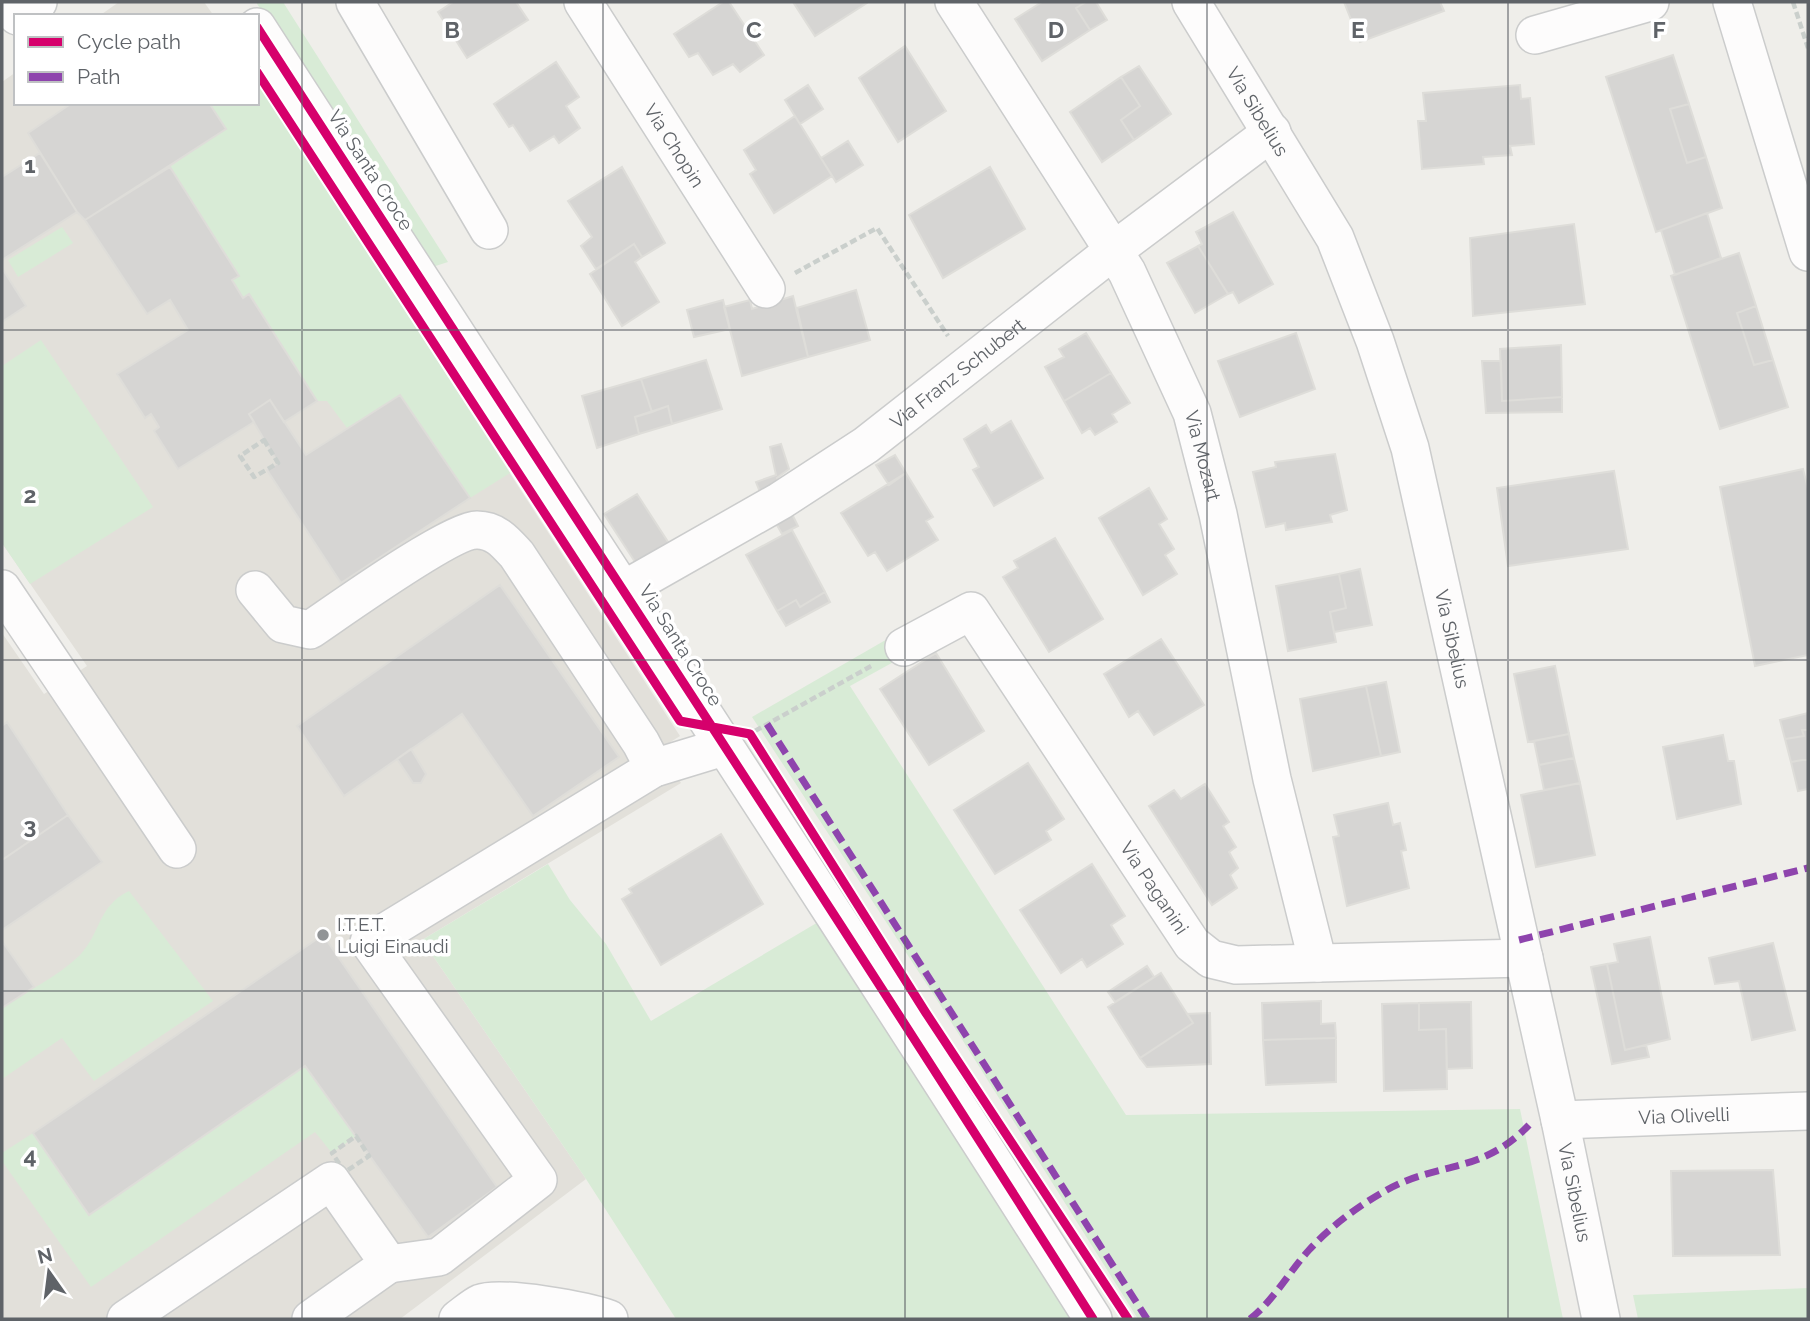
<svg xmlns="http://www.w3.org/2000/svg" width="1810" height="1321" viewBox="0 0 1810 1321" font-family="Raleway,sans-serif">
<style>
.education{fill:#e2e0da}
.green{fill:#d8ebd6}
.building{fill:#d6d5d3;stroke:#deddd9;stroke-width:2}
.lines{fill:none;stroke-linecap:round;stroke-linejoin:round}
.minor-casing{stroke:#cbcccc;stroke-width:40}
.path{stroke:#cacfcc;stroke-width:4.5;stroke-dasharray:7 3.5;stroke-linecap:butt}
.minor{stroke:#fdfcfc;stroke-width:37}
.quiet{stroke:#8e44ad;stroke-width:7;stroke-dasharray:14 7;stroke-linecap:butt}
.cycleway-casing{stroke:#fff;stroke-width:13}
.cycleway{stroke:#d6006c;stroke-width:9}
.grid{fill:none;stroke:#5f6368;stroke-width:2;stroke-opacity:0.55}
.poi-dot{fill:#919496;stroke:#fff;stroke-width:2.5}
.labels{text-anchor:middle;stroke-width:7;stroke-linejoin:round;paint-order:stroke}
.street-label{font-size:19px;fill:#5f6368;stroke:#fff}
.poi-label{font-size:19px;fill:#5f6368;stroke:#fff;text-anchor:start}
.grid-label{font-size:23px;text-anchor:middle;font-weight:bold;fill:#5f6368;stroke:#fff;stroke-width:7;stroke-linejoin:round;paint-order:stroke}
</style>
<rect width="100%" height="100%" fill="#efeeea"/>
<path class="education" d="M119,2h85l10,14h-115z
M16,72v31h241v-20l423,653 -19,12 20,35 -259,157 164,239 -186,140h-398v-686l42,61 43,-28 -85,-123v-461z"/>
<path class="green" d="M256,2h27l165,260 -28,9z
M257,83l253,390 -40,25 -70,-103 -53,33 -20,-27h-10l-67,-107 -7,4 -11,-18 6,-5 -68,-108 55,-38 -16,-26h48z
M62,227l11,16 -55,34 -10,-17z
M41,340l112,167 -123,77 -28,-41v-177z
M896,634l12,20 -58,32 276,429 394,-6 43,210h-425l-197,-313 -189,-289z
M548,864l22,36 36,44 45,77 169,-100 256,398h-400l-90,-140 -164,-239z
M129,891l84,110 -119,80 -32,-43 -60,41v-71c25,-17 57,-32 78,-53 22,-24 17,-48 49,-64z
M305,1066l51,70 -24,17 -17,-21 -224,155 -89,-126v-8l31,-20 56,81z
M1808,1288v31h-170l-5,-24z"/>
<path class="building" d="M453,2h63l12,18 -61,38 -29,-46z
M723,2h6l35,53 -24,17 -7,-8 -20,11 -15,-22 -9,4 -15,-23z
M793,2h74v1l-52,33z
M1042,2h44l-10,6 14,22 -48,31 -27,-42z
M1086,2h10l11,18 -17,10 -14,-22z
M1344,2h96l4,9 -84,31z
M905,46l41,65 -48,31 -39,-64z
M1673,55l16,49 -19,5 17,54 19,-6 16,51 -66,24 -50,-155z
M556,62l23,35 -13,9 14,22 -21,15 -5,-7 -24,15 -17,-26 -4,2 -15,-23z
M1139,66l32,48 -37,26 -13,-20 19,-14 -19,-29z
M1121,77l19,29 -19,14 13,20 -32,22 -32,-50z
M808,85l15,24 -23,15 -15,-24z
M1520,85l1,14 9,-1 4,46 -24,2 2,9 -29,2 1,7 -62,5 -4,-48h8l-3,-28z
M72,103h137l17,26 -141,91 -8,-8 -49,-79z
M1689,104l17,53 -19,6 -17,-54z
M795,116l37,60 -58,37 -24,-39 6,-4 -12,-20z
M848,141l15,24 -27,17 -15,-24z
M40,153l37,59 -75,48v-83z
M170,167l69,109 -7,4 11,18 6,-4 68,107 -33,21 -14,-22 -21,14 5,8 -76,47 -24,-38 5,-4 -8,-13 -6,4 -28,-44 71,-44 -18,-30 -23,14 -62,-94z
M622,167l43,76 -23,14 -8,-13 -38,25 -15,-23 11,-9 -24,-36z
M990,167l35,62 -82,49 -34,-63z
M1233,212l40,72 -34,19 -6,-11 -5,2 -30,-48 4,-2 -6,-12z
M1707,213l14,45 -46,17 -14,-45z
M1574,224l11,80 -112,12 -3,-78z
M634,244l8,13 -7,5 24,40 -37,24 -32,-52z
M1198,246l30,48 -33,19 -28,-50z
M1739,253l17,53 -19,7 17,52 19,-5 15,47 -68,22 -49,-153z
M2,268l24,38 -24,16z
M856,290l14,50 -62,17 -11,-49z
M793,296l15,61 -66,19 -18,-69 26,-7 2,9z
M723,300l7,29 -36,8 -7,-27z
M1756,306l17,54 -19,5 -17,-52z
M1086,333l25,40 -47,28 -19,-34 19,-10 -5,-8z
M1296,333l19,56 -75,28 -22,-56z
M1561,345l1,52 -60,4 -2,-52z
M706,360l16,49 -50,15 -4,-18 -16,6 -11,-33z
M1482,361h19l1,40 60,-4v15l-76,1z
M1111,373l19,30 -18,11 5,8 -22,13 -5,-7 -8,5 -18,-32z
M641,379l11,33 -17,5 4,17 -42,14 -15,-52z
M400,395l70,103 -129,85 -74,-113 11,-7 -29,-49 21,-14 36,55z
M668,406l4,18 -33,10 -4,-17z
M1011,421l32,57 -49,28 -21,-36 6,-3 -15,-28 22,-14 5,8z
M781,444l8,25 -12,9 2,9 -17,10 -6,-15 20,-7 -6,-28z
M1335,454l12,56 -17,5 2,7 -46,8 -1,-7 -19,4 -13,-55 23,-5 -1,-5z
M895,455l11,18 -17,12 -13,-20z
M1803,469l5,20v166l-53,11 -35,-179z
M1614,471l14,78 -120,17 -11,-78z
M906,473l27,44 -7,4 12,19 -51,31 -12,-19 -7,4 -27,-43z
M1149,488l18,31 -8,5 15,25 -9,6 12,19 -34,21 -44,-77z
M637,494l33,51 -33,20 -33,-51z
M787,504l11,22 -16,8 -12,-21z
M792,530l33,62 -25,15 -4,-7 -19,11 -31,-56z
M1055,538l48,81 -54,33 -46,-75 15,-9 -4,-7z
M1360,569l12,56 -38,7 -4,-20 16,-4 -7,-34z
M1339,574l7,34 -16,4 6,30 -48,9 -12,-65z
M500,585l119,172 -86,59 -71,-102 -118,82 -47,-70z
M825,592l5,10 -44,24 -9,-15 19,-11 4,7z
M1161,639l43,66 -50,30 -16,-24 -9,6 -25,-43z
M936,653l48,78 -55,34 -49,-76z
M1555,666l14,68 -41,8 -14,-68z
M1386,682l14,70 -19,4 -15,-70z
M1366,686l15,70 -68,15 -13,-72z
M1808,713v16l-6,1 2,6 -19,3 -5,-19z
M7,722l61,93 -66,45v-134z
M1808,729v30l-17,3 -6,-23 19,-3 -2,-6z
M1569,734l5,24 -35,7 -5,-24z
M1723,735l5,26h6l7,43 -64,15 -14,-72z
M411,749l15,25 -5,9h-8l-16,-24z
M1574,758l6,25 -36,7 -5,-25z
M1808,759v30l-10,2 -7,-29z
M1028,763l36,56 -18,12 5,9 -56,34 -41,-64z
M1580,783l15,72 -59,12 -15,-72z
M1205,784l24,38 -6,4 13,21 -7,5 9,16 -8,7 7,13 -25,17 -63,-99 25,-16 7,9z
M1388,803l5,22 7,-2 6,27 -5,1 8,37 -62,18 -14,-69 6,-1 -5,-21z
M68,815l34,47 -100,68v-70z
M721,834l42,70 -102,61 -39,-66 10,-6 -3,-4z
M1092,864l33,52 -14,9 12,19 -36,23 -5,-8 -21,14 -41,-63z
M323,935l174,252 -69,50 -123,-171 -216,149 -56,-82z
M1650,937l20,102 -45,11 -18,-86 11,-2 -4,-18z
M2,941l32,46 -32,21z
M1773,943l22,87 -43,10 -13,-59 -24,3 -6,-26z
M1607,964l18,86 21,-5 3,12 -37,7 -21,-97z
M1147,966l7,11 -39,25 -7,-10z
M1161,973l32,50 -53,35 -32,-51z
M1321,1001v23l14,-1 1,15 -73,2 -1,-37z
M1471,1002l1,66 -25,1 -1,-40 -27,1v-27z
M1419,1003v27l27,-1 1,60 -63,2 -2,-87z
M1210,1013l1,51 -64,3 -7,-9 53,-35 -6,-9z
M1336,1038v44l-70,3 -3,-45z
M1773,1170l7,85 -107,1 -2,-85z"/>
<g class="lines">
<g class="minor-casing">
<g id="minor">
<path d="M355,2l134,228"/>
<path id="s1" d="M583,2l183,287"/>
<path id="s2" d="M954,2l173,270 65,141 26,101 54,265 46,184"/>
<path id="s3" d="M1191,2l144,236 40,103 35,107 150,672 41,199"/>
<path d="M1732,2l76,250"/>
<path d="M17,16l21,-14"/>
<path d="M257,27c278,431 562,859 836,1292"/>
<path d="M1535,35l115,-33"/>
<path d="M2,589l175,260"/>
<path id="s4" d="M625,589l155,-88 86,-56 247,-194 159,-119"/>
<path d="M255,590l28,34 27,6c28,-19 141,-100 167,-100 19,0 29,13 40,25l124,188 13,25"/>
<path id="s5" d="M904,647l67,-36 221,333 19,15 25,6 288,-7"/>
<path id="s6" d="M1560,1120l248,-9"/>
<path d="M389,1264l50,-7 99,-77 -169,-238 285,-174 69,-21"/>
<path d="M126,1319l205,-138 58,83 -78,55"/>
<path d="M458,1319c7,-5 16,-13 23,-16 20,-8 107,8 128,16"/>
</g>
</g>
<path class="path" d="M1793,2l15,46
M795,273l82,-45 71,108
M264,440l14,23 -24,14 -14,-21z
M755,731l118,-66
M356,1136l13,20 -24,16 -13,-19z"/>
<use href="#minor" class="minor"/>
<path class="quiet" d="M767,724l380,595
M1519,940l289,-72
M1250,1319c24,-19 39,-47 59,-69 21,-23 49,-44 76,-59 52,-30 96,-16 144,-66"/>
<g class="cycleway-casing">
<path id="cycleway" d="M257,27c278,431 562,859 836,1292
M257,72l423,649 70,13 176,279 202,306"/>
</g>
<use href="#cycleway" class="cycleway"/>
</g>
<path class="grid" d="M302,2v1317M603,2v1317M905,2v1317M1207,2v1317M1508,2v1317M2,330h1806M2,660h1806M2,991h1806"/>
<circle class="poi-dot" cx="323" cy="935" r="7"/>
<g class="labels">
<g class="street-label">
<text dy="7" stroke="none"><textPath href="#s3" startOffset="128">Via Sibelius</textPath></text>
<text dy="7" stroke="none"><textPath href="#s1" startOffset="170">Via Chopin</textPath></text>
<text transform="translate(371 170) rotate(57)" y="7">Via Santa Croce</text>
<text dy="7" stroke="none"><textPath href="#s4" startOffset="397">Via Franz Schubert</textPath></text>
<text dy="7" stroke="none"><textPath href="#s2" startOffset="520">Via Mozart</textPath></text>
<text dy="7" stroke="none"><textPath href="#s3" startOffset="695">Via Sibelius</textPath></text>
<text transform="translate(681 645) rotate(58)" y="7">Via Santa Croce</text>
<text dy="7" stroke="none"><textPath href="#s5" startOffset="408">Via Paganini</textPath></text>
<text dy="7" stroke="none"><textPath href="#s6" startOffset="124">Via Olivelli</textPath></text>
<text dy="7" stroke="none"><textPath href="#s3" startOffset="1262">Via Sibelius</textPath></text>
</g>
<g class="poi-label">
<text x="337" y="931">I.T.E.T.<tspan x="337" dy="22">Luigi Einaudi</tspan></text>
</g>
</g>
<g class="grid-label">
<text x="452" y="38">B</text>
<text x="754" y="38">C</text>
<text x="1056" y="38">D</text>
<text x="1358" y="38">E</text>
<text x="1659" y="38">F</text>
<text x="30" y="173">1</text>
<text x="30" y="503">2</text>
<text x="30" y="834">3</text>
<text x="30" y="1164">4</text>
</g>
<rect width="1810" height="1321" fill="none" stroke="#5f6368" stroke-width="7"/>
<rect x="14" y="14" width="245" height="91" fill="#ffffff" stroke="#bfc1c3" stroke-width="2"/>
<rect x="28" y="37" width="35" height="10" fill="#d6006c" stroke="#bfc1c3" stroke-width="2"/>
<text x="77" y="49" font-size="21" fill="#5f6368">Cycle path</text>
<rect x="28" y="72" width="35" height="10" fill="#8e44ad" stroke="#bfc1c3" stroke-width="2"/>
<text x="77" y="84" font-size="21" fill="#5f6368">Path</text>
<g transform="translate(49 1272) rotate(346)" stroke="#ffffff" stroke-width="5" paint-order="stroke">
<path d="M0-5L12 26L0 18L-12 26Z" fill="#5f6368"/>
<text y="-10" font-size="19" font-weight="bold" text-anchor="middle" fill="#5f6368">N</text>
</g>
</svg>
